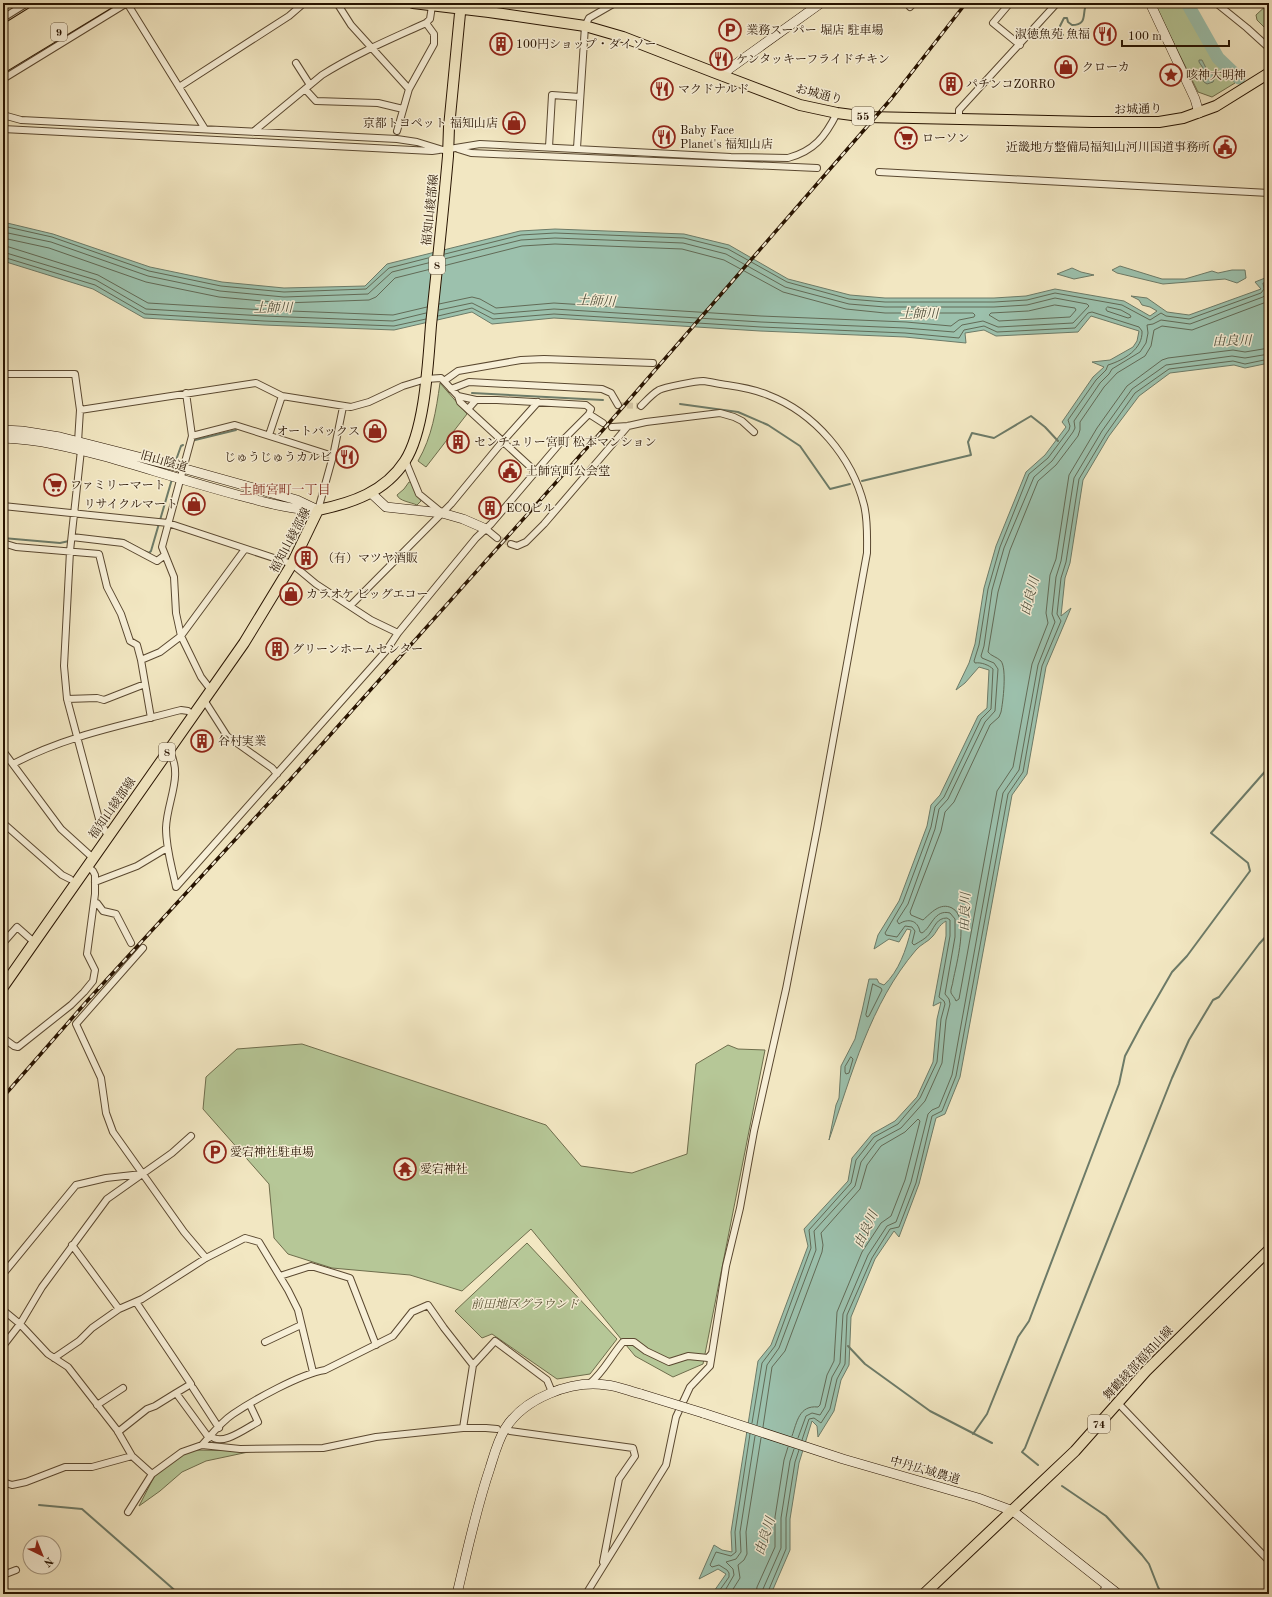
<svg xmlns="http://www.w3.org/2000/svg" width="1272" height="1597" viewBox="0 0 1272 1597" font-family="'Old Standard TT','Noto Serif JP',serif">
<style>
.green{fill:#b6c797;stroke:#6e6d4c}
.water{fill:#9cc1ad;stroke:#6d7b68}
.lines{fill:none;stroke-linecap:round;stroke-linejoin:round}
.shore{stroke:#626a56;stroke-width:1}
.stream{stroke:#6d7b68;stroke-width:2}
.river{stroke:#9cc1ad;stroke-width:13}
.street-tunnel{stroke:#d4c7a5;stroke-width:6;stroke-dasharray:6 3;stroke-linecap:butt}
.street-casing{stroke:#5a4830;stroke-width:8}
.secondary-casing{stroke:#271300;stroke-width:10}
.primary-casing{stroke:#271300;stroke-width:12}
.highway-casing{stroke:#271300;stroke-width:14}
.street{stroke:#f7efd7;stroke-width:6}
.secondary{stroke:#f7efd7;stroke-width:9}
.primary{stroke:#f2e7c2;stroke-width:10}
.highway{stroke:#f2e7c2;stroke-width:12}
.rail-casing{stroke:#271300;stroke-width:3.5}
.rail{stroke:#f7efd7;stroke-width:2;stroke-dasharray:6;stroke-linecap:butt}
.secondary-bridge-casing{stroke:#271300;stroke-width:10;stroke-linecap:butt}
.secondary-bridge{stroke:#f7efd7;stroke-width:9}
.labels{text-anchor:middle;stroke-width:3;stroke-linejoin:round;paint-order:stroke}
.shield{fill:#f7efd7;stroke:#655540;stroke-width:1}
.shield-label{font-size:11px;font-weight:bold;fill:#271300}
.poi-label{font-size:12px;fill:#271300;stroke:#f7efd7;text-anchor:start}
.street-label{font-size:12px;fill:#271300;stroke:#f7efd7}
.park-label{font-size:12px;font-style:italic;fill:#595235;stroke:#f7efd7}
.water-label{font-size:13px;font-style:italic;fill:#50503d;stroke:#f7efd7}
.neighbourhood-label{font-size:13px;fill:#7a1f14;stroke:#f7efd7}
</style>
<rect width="100%" height="100%" fill="#f2e7c2"/>
<filter id="stains"><feTurbulence type="fractalNoise" baseFrequency=".005" numOctaves="4"/><feColorMatrix values="0 0 0 0 .2 0 0 0 0 .09 0 0 0 0 .02 0 0 0 .5 -.17"/></filter>
<radialGradient id="worn" r=".72"><stop offset=".6" stop-color="#630" stop-opacity="0"/><stop offset="1" stop-color="#630" stop-opacity=".3"/></radialGradient>
<path class="green" d="M1154,3h27l37,63 17,17 -23,14 -14,-5z
M1269,3v29l-12,-12 -1,-5z
M440,383l27,31 -41,53 -8,-6c14,-24 18,-50 22,-78z
M409,482h2l10,19 -4,4c-7,-3 -18,-4 -20,-10l7,-6z
M302,1044l244,81 35,41 51,7 55,-19 9,-90 32,-19 10,4 27,1 -62,314 -30,13 -38,-21 -104,-127 -69,62 -52,-16 -78,-7 -44,-14 -14,-16 -5,-54 -66,-75 3,-32 31,-28z
M527,1243l90,96 -27,35 -33,5 -65,-45 -10,4 -27,-27z
M195,1450l58,1 -47,10 -24,11 -22,19 -21,15 17,-33 30,-21z"/>
<path class="water" d="M1199,60h3l5,10 8,7 -2,5 -6,2 -3,-2 -5,-9 4,-5 -4,-6z
M3,222l50,12 97,33 72,15 62,6 81,-2 22,-22 133,-33 35,-2 129,5 45,11 59,34 62,16 35,3h109l32,-2 29,-7 69,12 26,15 7,-5 -7,-4 -8,-2 -3,-5 -8,-4 16,2 20,14 22,3 72,-26 -6,-7 10,-4h4v85l-24,5 -11,-3 -64,8 -31,23 -30,40 -26,44 -13,83 -5,15 -4,38 10,-8 -25,59 -19,107 -15,21 -52,282 -15,37 -9,4 -17,66 -20,53 -5,-6 -19,28 -24,58 -2,48 -8,15 -7,31 -16,26 -1,-11 -5,-5 -13,42 -9,56v31l-19,44h-59l14,-20 -8,-5 -19,10 15,-34 8,5 10,2 -1,-20 27,-171 13,-16 37,-99 -4,-17 44,-48 4,-23 20,-24 23,-13 22,-24 16,-35 4,-43 4,-17 -8,4 13,-70v-15c-8,5 -8,9 -13,15 -5,6 -12,8 -17,14 -46,54 -64,124 -87,190l7,-35 3,-7 2,-32 14,-27 7,-28 7,-32h8l2,4 5,2c15,-14 22,-35 27,-55l-4,-1 -8,13 -10,-3 -15,10 4,-14 21,-34 28,-75 4,-21 9,-10 38,-79 9,-8 2,-38 -10,-3 -14,16 -9,7 13,-27 6,-19 9,-56 12,-42 30,-74 19,-17 21,-28 -4,-5 31,-45 11,-10 -12,-5 18,-2 23,-13 4,-6 2,-10 -48,-15 -13,16 -82,4 -12,-6 -19,3 1,10 -61,-6 -145,-6 -206,-13 -62,6 -20,-12 -78,18 -130,-5 -120,-7 -51,-29 -90,-28z
M1120,266l42,13h23l27,-8 6,2 14,-3h13l1,8 -9,5 -12,-4 -62,5 -46,-11 -5,-3z
M1072,268l9,4 13,3 -20,4 -17,-5z"/>
<g class="lines">
<path class="shore" d="M3,226l49,11 97,34 72,15 63,6 82,-3 23,-21 43,-11
M3,232l48,10 97,34 72,15 64,6 84,-3 24,-22 40,-10
M3,238l46,10 97,34 73,15 65,6 85,-3 7,-3 19,-19 36,-9
M3,246l6,1 89,28 50,28 117,7 128,5 34,-8
M3,252l93,28 50,29 118,7 129,5 33,-8
M445,254l76,-19 34,-2 129,5 44,11 59,33 62,17 36,3h109l33,-2 28,-7 67,12 28,15 11,-7 5,3 23,3 72,-26 3,-4 -1,-6 6,-1
M3,257l92,28 50,29 119,7 130,5 32,-7
M1269,301l-77,29 -30,-4 -8,4 -3,16 -6,10 -28,17 -13,14 -24,35v8l-2,6 -22,29 -18,16 -28,69 -12,42 -10,60c3,4 9,5 13,9 6,8 2,41 0,51l-2,5 -9,8 -36,77 -9,10 -4,19 -31,81 1,3 12,5c8,-7 17,-18 29,-12 18,9 4,57 1,73 0,3 -3,9 -2,12 1,2 4,5 5,8l3,-2 38,-208 16,-24 19,-103 16,-41 -2,-10 4,-38 6,-16 13,-84 28,-47 30,-42 35,-26 6,-2 65,-8 12,2 24,-4
M439,304l33,-7 8,2 16,9 58,-5 207,13 145,6 45,4 8,-6 15,-3 1,-2 -2,-2h-88l-39,-4 -63,-17 -59,-32 -42,-11 -127,-5 -33,2 -79,20
M1055,305l20,3 1,2 -6,7 -71,4 -10,-6 2,-2 37,-2z
M1108,307l13,3 9,5 1,2 -3,1 -21,-7 -1,-2z
M439,310l33,-7 22,11 60,-5 207,13 144,6 49,4 8,-7 21,-4 15,6 75,-4 16,-17 -2,-2 -32,-6 -28,7 -33,2h-109l-36,-3 -64,-17 -59,-33 -43,-11 -128,-5 -34,2 -77,19
M438,316l34,-8 21,11 61,-5 207,13 144,6 54,5 5,-8 20,-4 13,6 78,-4 13,-15 4,-1 47,15 3,4c1,18 -18,29 -34,34l-2,5 -10,10 -28,40 2,6 -1,4 -21,28 -19,16 -29,73 -12,42 -9,56 -5,16 1,2c6,-1 14,2 18,6l-2,40 -10,10 -37,78 -9,10 -4,20 -28,75 -18,31 1,2 11,2 8,-11 7,1 3,4 -3,12 2,2c5,-3 13,-7 16,-12 5,-7 7,-15 17,-15l3,2v16l-11,61 5,4 1,3 -4,15 -4,43 -17,36 -22,26 -24,13 -18,23 -5,23 -42,47 2,18 -36,98 -13,17 -10,60
M873,984l8,4 1,2 -13,26 -2,1 -1,-2z
M851,1057l2,2 -4,14 -3,1 -1,-2v-5z
M757,1425l10,-60 12,-17 37,-98 -2,-19 41,-45 6,-24 16,-21 24,-13 24,-27 17,-38 4,-43 4,-16 -1,-5 -4,-5 10,-57v-18l-5,-6c-16,-4 -18,14 -28,20l-2,-1c-2,-12 -12,-14 -21,-8l-2,-3 11,-17 27,-75 4,-20 9,-10 37,-77 10,-11 3,-42 -4,-6 -12,-5 -1,-2 3,-10 8,-56 12,-42 30,-71 18,-16 21,-29 2,-4 -1,-7 26,-38 9,-9 3,-5 28,-17 6,-9 2,-10 -1,-8 6,-1 8,-4 29,4 73,-27 6,-6
M763,1427l9,-60 13,-16 37,-99 1,-7 -2,-12 39,-44 7,-24 14,-19 24,-14 13,-13 2,2 -15,59 -14,36 -10,7 -19,29 -25,60 -3,49 -7,14 -7,30 -2,2c-19,-2 -21,15 -26,29
M798,1438l8,-22 6,-3 8,2 5,-8 7,-30 8,-14 3,-49 25,-59 19,-29 9,-4 15,-40 17,-68 4,-4 7,-3 13,-32 51,-282 16,-23 19,-105 17,-43 -3,-8 4,-37 5,-16 13,-83 28,-47 30,-42 34,-24 66,-9 13,2 24,-4
M802,1440l7,-21 5,-1 7,5 9,-14 7,-30 8,-15 2,-49 25,-57 18,-29 9,-2 17,-44 16,-67 10,-5 14,-35 52,-282 15,-22 19,-106 19,-45 -4,-7 4,-36 5,-16 13,-83 27,-45 29,-41 34,-24 64,-8 12,3 24,-5
M717,1594l12,-17v-4l-2,-3 -8,-5 -7,2 -2,-2 6,-13 15,4 5,-4 -1,-20 15,-98
M723,1594l11,-19 -1,-6 -7,-7 10,-3 5,-7 -1,-20 15,-96
M730,1594l10,-16 -2,-13 6,-5 3,-6 -1,-22 15,-94
M756,1594l1,-7 18,-40v-30l9,-57 4,-13
M762,1594l1,-5 18,-41v-30l9,-57 4,-12
M767,1594l19,-45v-31l9,-56 4,-12"/>
<path class="stream" d="M1063,35l-3,-2v-7l4,-8h3l1,4 4,3c17,0 9,-13 15,-22
M472,393l131,7
M680,404l58,8 30,13 32,21 30,43 20,-5
M191,441l45,-11
M175,463l6,-17 2,-1
M862,481l109,-26 -3,-13 4,-9 22,5 37,-22 14,11 13,14
M3,538l57,5 9,-2
M105,538l19,2 14,8
M144,551l5,2 2,-2 21,-72
M848,1346l17,18 65,47 62,32
M973,1434l14,-20 31,-77 11,-16 90,-237 6,-28 17,-32 30,-52 15,-16 63,-85 -2,-8 -37,-30 58,-66
M1038,1465l-16,-13 3,-4 147,-370 17,-38 24,-40 6,-3 40,-53 10,-11
M1062,1486l44,30 36,39 7,9 9,23 4,7
M39,1505l43,4 97,85"/>
<path class="river" d="M1187,3l31,55 21,20"/>
<path class="street-tunnel" d="M618,405l23,1
M497,538l14,6"/>
<g class="street-casing">
<path id="street" d="M127,3l78,126
M337,3l14,22 58,64
M907,3l3,4 4,-4
M1010,3l-17,20 27,22
M1216,3l31,25 22,20
M3,18l24,-15
M296,63l14,22
M3,79l124,-76
M179,87l110,-71 15,-13
M305,89l11,12 62,2 25,6
M3,115l18,5 376,19 20,3 26,8 37,-6 251,13 57,1c26,-7 37,-21 49,-45
M959,119v-9l98,-107
M3,129l429,22 7,-1
M397,131l12,-42 25,-45v-10l-8,-11
M253,132l69,-57c33,-21 69,-36 104,-52l4,-4 2,-13
M549,147l3,-52 28,2
M577,148l8,-122 4,-8 26,-15
M458,149l13,4 346,15
M879,172l390,21
M3,374h72l5,36 -2,32 3,8 -11,101 -6,115 3,33 32,120 9,17
M444,381l14,-10 63,-11 23,-1 109,4
M451,389l18,-7 133,7 9,4 7,12
M186,393l6,43 -30,111 12,30 2,36 5,23 20,41 10,13
M458,396l18,4
M80,410l176,-27 26,13 69,11 18,-5 34,-16 23,-7 15,-1 17,18 2,6 76,70
M589,414l14,9
M612,427l16,-1 18,-4 74,-9 14,4 8,4 12,11
M269,435l13,-39
M192,436l43,-11 98,31
M405,460l14,34 22,18
M3,506l165,17 124,41 24,20 55,36 27,13
M318,510l15,-54 10,-49
M486,529l11,9
M72,537l51,6 34,18 8,-6
M3,543l13,4 83,7 8,33 14,27 9,27 7,4 4,15
M511,544l6,2 9,-4 18,-18 84,-98
M350,606l101,-102 52,-63 35,-39
M67,699l30,-1 7,2 41,-16
M204,700l23,36 45,32 5,6
M151,718l-10,-58 19,-8 21,-16 64,-87
M169,750c15,26 -2,50 -3,78 0,21 6,39 10,59l210,-236 12,-18 78,-95 15,-14 69,-81 29,-29 2,-5 -5,-4 -89,-5h-21l-8,9
M3,751l58,78 32,29
M13,764c52,-28 111,-39 168,-54l7,1 5,4
M3,823l59,52 8,4
M95,882l42,-16 30,-18
M94,902l3,1 6,8 13,3 15,29
M3,943l14,-16 17,15
M143,948l-67,76 25,54 5,35 7,19 71,100 22,26
M3,1038l11,8 4,1 53,-42 13,-13 9,-11 2,-11 -8,-16 8,-60v-19l-2,-4 -6,-5
M72,1245l47,64
M3,1274l73,-89 30,-7 36,-4
M280,1276l31,-10 39,12 26,67
M136,1302l55,82 -15,9 33,45
M3,1310l17,14 28,30 20,13 49,63 15,26 20,18 30,-22 20,-7 38,4 83,-1 53,-11 87,-9h23l11,1
M265,1342l36,-17
M3,1346l17,-22 22,-37 65,-88 65,-46 19,-17
M54,1358l25,-17 13,-13 27,-19 23,-10 64,-41 39,-20 14,4 29,48 10,20 15,62
M589,1384c14,-11 22,-28 34,-42h11l12,9 23,11 19,-6 20,2 4,-5
M193,1388l26,40
M1118,1403l151,158
M97,1405l26,-17
M463,1428l10,-63
M510,1431l123,17 2,8 -16,23 -16,83
M118,1432l29,-23 8,-3 21,-13
M211,1436c11,11 35,-8 47,-14l-8,-17
M202,1445c9,-10 19,-23 31,-31 21,-14 67,-40 92,-44l68,-34 19,-24 16,-7 16,23 29,37 22,-24 52,39 5,12
M3,1482l9,3 14,-3 39,-15h27l40,-11
M128,1512l24,-38
M3,1575l13,-5
M586,1594l80,-129 10,-48 14,-30 20,-21 16,-100 14,-58 14,-77 32,-142 31,-160 50,-276c0,-15 1,-32 -3,-48 -12,-48 -49,-92 -96,-110 -12,-5 -27,-8 -41,-10 -8,-1 -16,-3 -24,-4 -6,0 -38,6 -44,9 -7,4 -13,11 -18,16
M1102,1594l4,-9"/>
</g>
<g class="secondary-casing">
<path id="secondary" d="M1150,3l45,96 4,14
M489,12l6,-9
M723,76l6,-7 92,-66
M3,430l19,1 38,6 122,31 115,32 21,10
M3,438c35,1 71,10 104,19 45,13 89,27 134,39 24,6 47,13 72,14
M371,493l15,14 56,6 21,6 23,10
M703,1413l140,46 135,39 35,13 105,83
M457,1594c10,-42 19,-85 33,-126 4,-13 8,-28 15,-39 19,-31 66,-49 101,-44 12,1 23,6 35,9"/>
</g>
<g class="primary-casing">
<path id="primary" d="M413,3l76,9 96,14 38,11 90,35 87,33 37,8 30,4 225,5h67l24,-4 33,-12 53,-33
M3,987l241,-344 48,-79 26,-54c34,-7 67,-18 87,-49 20,-31 23,-98 26,-136 6,-56 12,-112 17,-169l1,-29 12,-124
M924,1594l151,-143 71,-80 123,-121"/>
</g>
<g class="highway-casing">
<path id="highway" d="M4,31l45,-28
M3,42l63,-39
M3,55l84,-52
M3,66l104,-63"/>
</g>
<use href="#street" class="street"/>
<use href="#secondary" class="secondary"/>
<use href="#primary" class="primary"/>
<use href="#highway" class="highway"/>
<g class="rail-casing">
<path id="rail" d="M3,1097l85,-97 201,-219 313,-350 289,-332 75,-96"/>
</g>
<use href="#rail" class="rail"/>
<g class="secondary-bridge-casing">
<path id="secondary-bridge" d="M641,1394l62,19"/>
</g>
<use href="#secondary-bridge" class="secondary-bridge"/>
</g>
<defs>
<g id="parking-ring" transform="scale(1.15)"><circle r="9.5" fill="#f7efd7" stroke="#8f2418" stroke-width="1.5"/><path d="M-3.5-5.5H1a3.5 3.5 0 0 1 0 7H-1V5.5H-3.5ZM-1-3.4V-.6H.8a1.4 1.4 0 0 0 0-2.8Z" fill="#8f2418"/></g>
<g id="restaurant-ring" transform="scale(1.15)"><circle r="9.5" fill="#f7efd7" stroke="#8f2418" stroke-width="1.5"/><path d="M-5-6h1v4h1v-4h1v4h1v-4h1v5L-1.5 .5V6h-2V.5L-5-1ZM5-6V6H3V1.5H1.5Q1.5-4 5-6Z" fill="#8f2418"/></g>
<g id="building-ring" transform="scale(1.15)"><circle r="9.5" fill="#f7efd7" stroke="#8f2418" stroke-width="1.5"/><path d="M-4-6H4V6H1V3H-1V6H-4ZM-2.5-4.3h1.7v1.8h-1.7ZM.8-4.3h1.7v1.8H.8ZM-2.5-1h1.7V.8h-1.7ZM.8-1h1.7V.8H.8Z" fill="#8f2418"/></g>
<g id="shop-ring" transform="scale(1.15)"><circle r="9.5" fill="#f7efd7" stroke="#8f2418" stroke-width="1.5"/><path d="M-5-2.5h2.3a2.7 3.5 0 0 1 5.4 0H5L5.5 6h-11ZM-1.5-2.5h3a1.5 2.3 0 0 0-3 0Z" fill="#8f2418"/></g>
<g id="sight-ring" transform="scale(1.15)"><circle r="9.5" fill="#f7efd7" stroke="#8f2418" stroke-width="1.5"/><path d="M0-6L1.8-2.2L6-1.7L2.9 1.2L3.7 5.4L0 3.3L-3.7 5.4L-2.9 1.2L-6-1.7L-1.8-2.2Z" fill="#8f2418"/></g>
<g id="supermarket-ring" transform="scale(1.15)"><circle r="9.5" fill="#f7efd7" stroke="#8f2418" stroke-width="1.5"/><path d="M-6-5.5h2.5l.6 2H6L4.5 2H-2.5L-4.4-4H-6ZM-1.5 3.2a1.3 1.3 0 1 0 .1 0ZM3 3.2a1.3 1.3 0 1 0 .1 0Z" fill="#8f2418"/></g>
<g id="civic-ring" transform="scale(1.15)"><circle r="9.5" fill="#f7efd7" stroke="#8f2418" stroke-width="1.5"/><path d="M-.6-6.5H3V-4.5H.6V-3L4-1V1h2V6H-6V1h2V-1L-.6-3ZM-1.2 2.5V6h2.4V2.5Z" fill="#8f2418"/></g>
<g id="temple-ring" transform="scale(1.15)"><circle r="9.5" fill="#f7efd7" stroke="#8f2418" stroke-width="1.5"/><path d="M0-6L5-2H3V0L6.5 2.5H4V6H1.5V3h-3V6H-4V2.5H-6.5L-3 0V-2H-5Z" fill="#8f2418"/></g>
</defs>
<g fill-rule="evenodd">
<use href="#parking-ring" x="730" y="30"/>
<use href="#restaurant-ring" x="1105" y="34"/>
<use href="#building-ring" x="501" y="44"/>
<use href="#restaurant-ring" x="721" y="59"/>
<use href="#shop-ring" x="1066" y="67"/>
<use href="#sight-ring" x="1171" y="75"/>
<use href="#building-ring" x="951" y="84"/>
<use href="#restaurant-ring" x="662" y="89"/>
<use href="#shop-ring" x="514" y="123"/>
<use href="#restaurant-ring" x="664" y="137"/>
<use href="#supermarket-ring" x="906" y="138"/>
<use href="#civic-ring" x="1225" y="147"/>
<use href="#shop-ring" x="375" y="431"/>
<use href="#building-ring" x="458" y="442"/>
<use href="#restaurant-ring" x="347" y="457"/>
<use href="#civic-ring" x="510" y="471"/>
<use href="#supermarket-ring" x="55" y="485"/>
<use href="#shop-ring" x="194" y="504"/>
<use href="#building-ring" x="490" y="508"/>
<use href="#building-ring" x="306" y="558"/>
<use href="#shop-ring" x="291" y="594"/>
<use href="#building-ring" x="277" y="649"/>
<use href="#building-ring" x="202" y="741"/>
<use href="#parking-ring" x="215" y="1152"/>
<use href="#temple-ring" x="405" y="1169"/>
</g>
<g class="labels">
<g class="shield">
<rect x="51" y="23" width="16" height="18" rx="3"/>
<rect x="852" y="107" width="22" height="18" rx="3"/>
<rect x="429" y="256" width="16" height="18" rx="3"/>
<rect x="159" y="743" width="16" height="18" rx="3"/>
<rect x="1088" y="1415" width="22" height="18" rx="3"/>
</g>
<g class="shield-label">
<text x="59" y="36">9</text>
<text x="863" y="120">55</text>
<text x="437" y="269">8</text>
<text x="167" y="756">8</text>
<text x="1099" y="1428">74</text>
</g>
<g class="poi-label">
<text x="746" y="34">業務スーパー 堀店 駐車場</text>
<text x="1090" y="38" text-anchor="end">淑徳魚苑 魚福</text>
<text x="516" y="48">100円ショップ・ダイソー</text>
<text x="736" y="63">ケンタッキーフライドチキン</text>
<text x="1082" y="71">クローカ</text>
<text x="1186" y="79">咳神大明神</text>
<text x="966" y="88">パチンコZORRO</text>
<text x="678" y="93">マクドナルド</text>
<text x="498" y="127" text-anchor="end">京都トヨペット 福知山店</text>
<text x="680" y="134">Baby Face<tspan x="680" dy="14">Planet's 福知山店</tspan></text>
<text x="922" y="142">ローソン</text>
<text x="1210" y="151" text-anchor="end">近畿地方整備局福知山河川国道事務所</text>
<text x="360" y="435" text-anchor="end">オートバックス</text>
<text x="474" y="446">センチュリー宮町 松本マンション</text>
<text x="332" y="461" text-anchor="end">じゅうじゅうカルビ</text>
<text x="526" y="475">土師宮町公会堂</text>
<text x="70" y="489">ファミリーマート</text>
<text x="178" y="508" text-anchor="end">リサイクルマート</text>
<text x="506" y="512">ECOビル</text>
<text x="322" y="562">（有）マツヤ酒販</text>
<text x="306" y="598">カラオケ ビッグエコー</text>
<text x="292" y="653">グリーンホームセンター</text>
<text x="218" y="745">谷村実業</text>
<text x="230" y="1156">愛宕神社駐車場</text>
<text x="420" y="1173">愛宕神社</text>
</g>
<g class="street-label">
<text transform="translate(819 94) rotate(14)" y="4">お城通り</text>
<text transform="translate(1138 109) rotate(-2)" y="4">お城通り</text>
<text transform="translate(430 210) rotate(-84)" y="4">福知山綾部線</text>
<text transform="translate(164 461) rotate(16)" y="4">旧山陰道</text>
<text transform="translate(290 540) rotate(-62)" y="4">福知山綾部線</text>
<text transform="translate(112 808) rotate(-55)" y="4">福知山綾部線</text>
<text transform="translate(1138 1363) rotate(-47)" y="4">舞鶴綾部福知山線</text>
<text transform="translate(925 1470) rotate(16)" y="4">中丹広域農道</text>
</g>
<g class="park-label">
<text x="525" y="1308">前田地区グラウンド</text>
</g>
<g class="water-label">
<text transform="translate(596 300) rotate(3)" y="5">土師川</text>
<text x="273" y="312">土師川</text>
<text x="919" y="318">土師川</text>
<text transform="translate(1232 340) rotate(-1)" y="5">由良川</text>
<text transform="translate(1029 596) rotate(-75)" y="5">由良川</text>
<text transform="translate(964 912) rotate(-87)" y="5">由良川</text>
<text transform="translate(865 1229) rotate(-65)" y="5">由良川</text>
<text transform="translate(764 1536) rotate(-72)" y="5">由良川</text>
</g>
<g class="neighbourhood-label">
<text x="285" y="494">土師宮町一丁目</text>
</g>
</g>
<rect width="1272" height="1597" fill="none" stroke="#f2e7c2" stroke-width="16"/>
<rect x="4" y="4" width="1264" height="1589" fill="none" stroke="#271300" stroke-width="2"/>
<rect x="8" y="8" width="1256" height="1581" fill="none" stroke="#271300"/>
<g transform="translate(42 1555) rotate(137)"><circle r="19" fill="#f7efd7" stroke="#a49781"/>
<path d="M0-3L7 15L0 10L-7 15Z" fill="#8f2418"/>
<text y="-6" font-size="11" font-weight="bold" text-anchor="middle" fill="#271300">N</text>
</g>
<path d="M1122 40v6h107v-6" fill="none" stroke="#271300" stroke-width="2"/>
<text x="1128" y="40" font-size="12" fill="#271300" stroke="#f7efd7" stroke-width="3" paint-order="stroke">100 m</text>
<rect width="100%" height="100%" filter="url(#stains)"/>
<rect width="100%" height="100%" fill="url(#worn)"/>
</svg>
